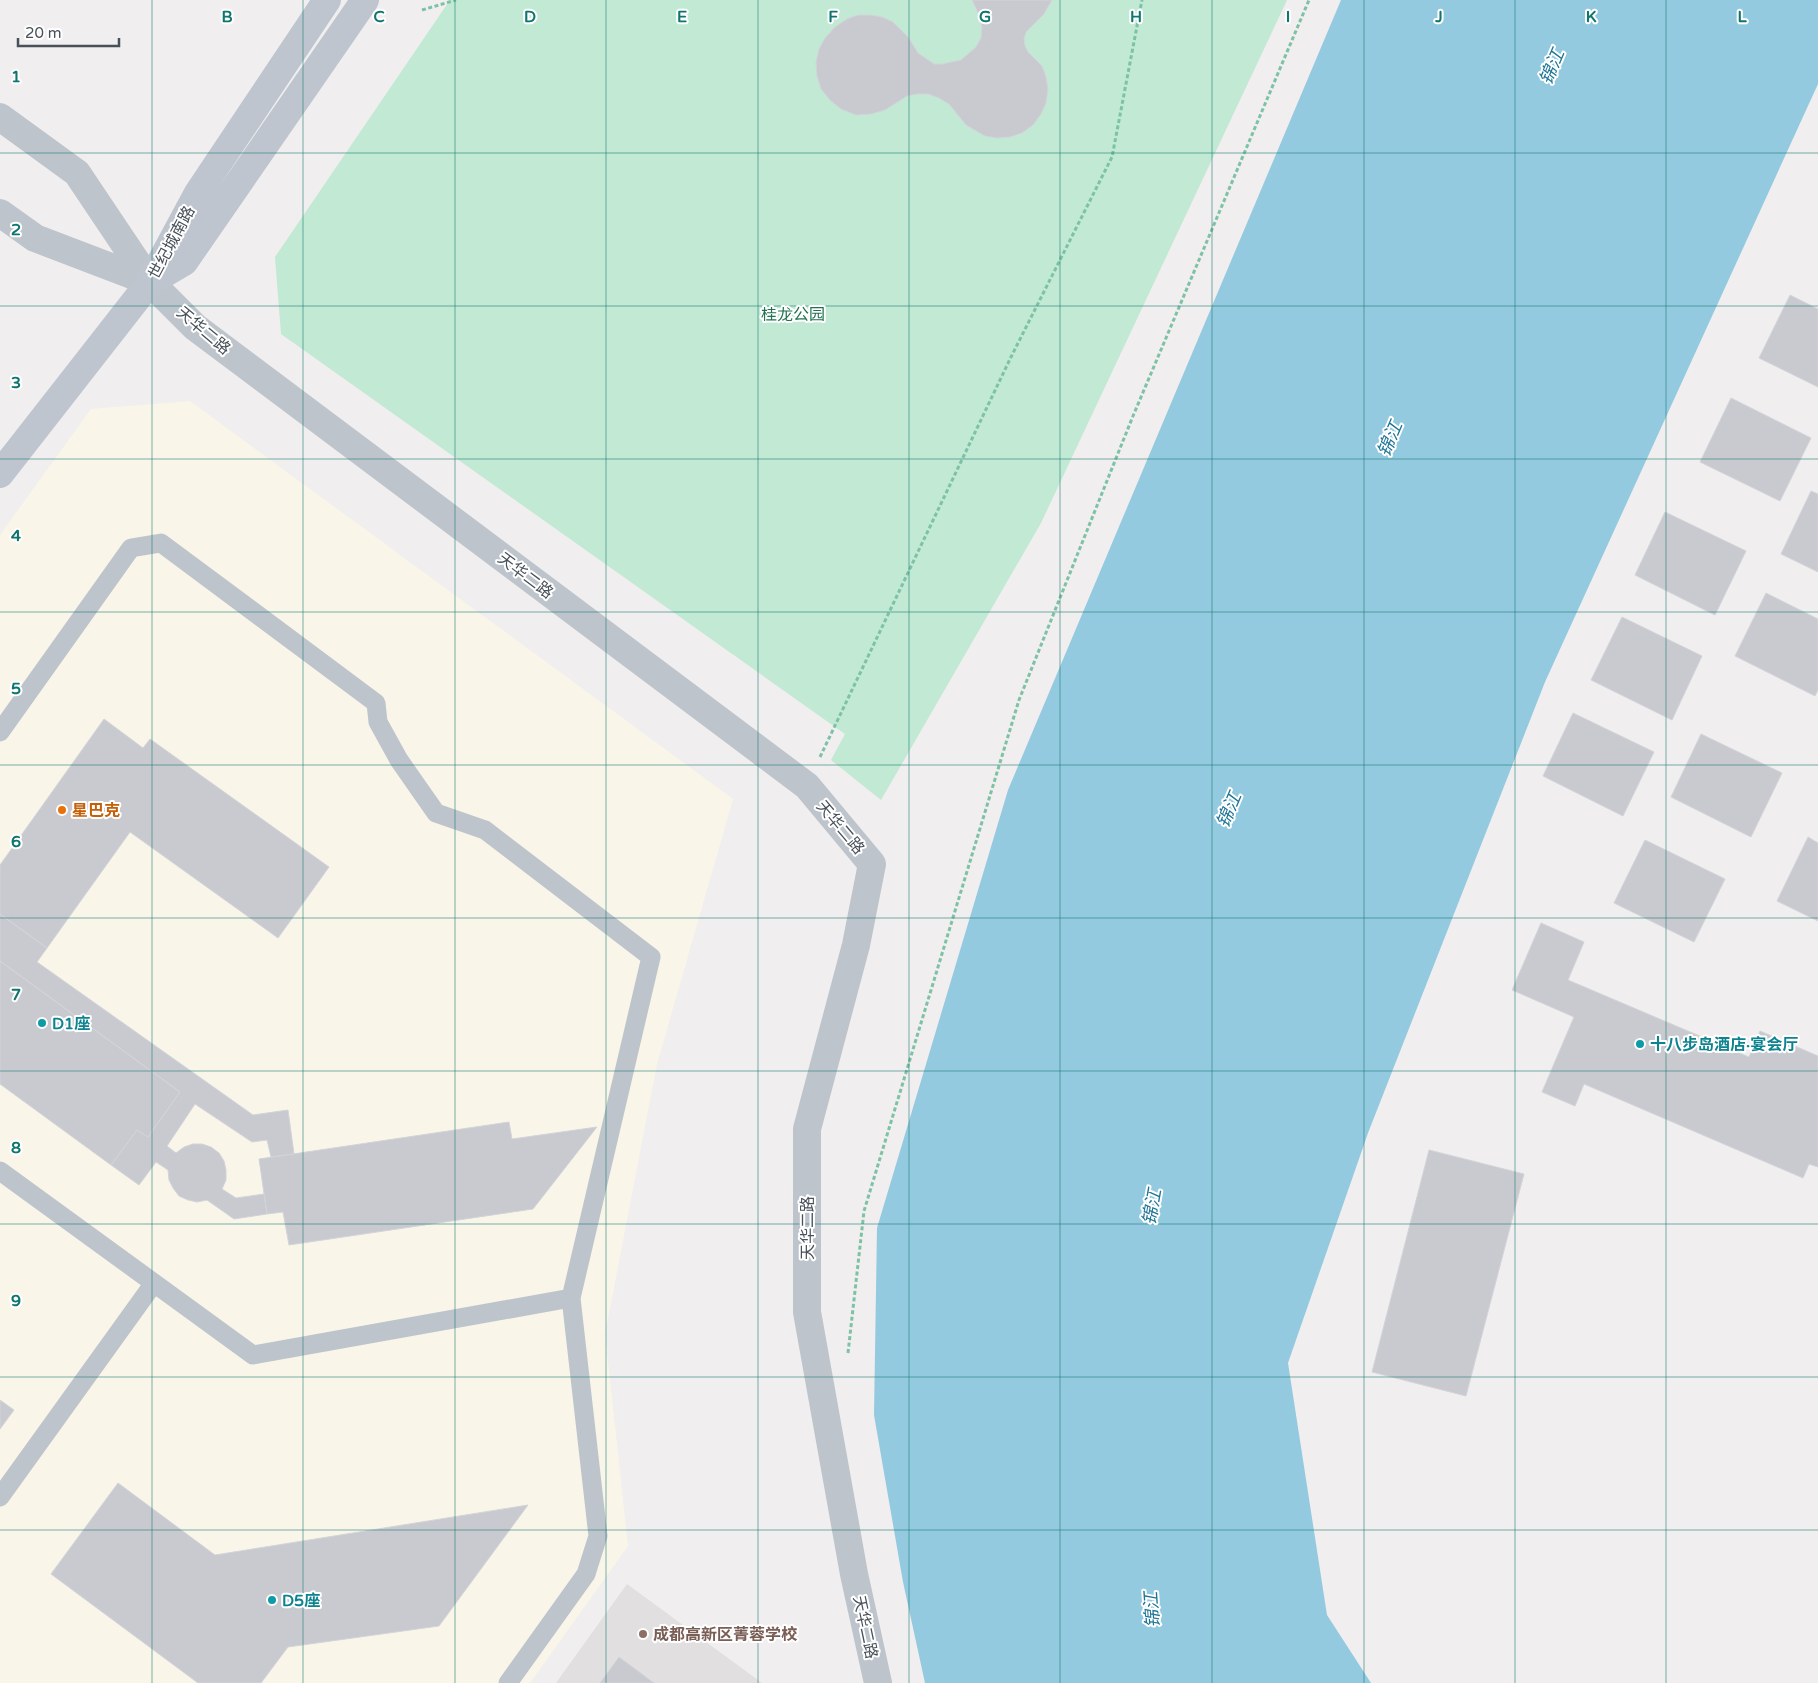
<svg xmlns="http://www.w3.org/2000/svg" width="1818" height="1683" viewBox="0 0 1818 1683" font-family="'Varela Round','Noto Sans SC',sans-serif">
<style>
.commercial{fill:#f9f6e9}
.education{fill:#e1dfdf}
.green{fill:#c1e9d4}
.water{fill:#94cae0}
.building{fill:#c9cad0;stroke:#d3d4d9}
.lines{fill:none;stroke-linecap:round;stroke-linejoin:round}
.path{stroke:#7ec2a6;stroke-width:3;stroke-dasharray:4 2.5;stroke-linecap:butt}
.service{stroke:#bec4cb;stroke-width:19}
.minor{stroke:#bec4cb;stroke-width:28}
.tertiary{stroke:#bec4cb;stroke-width:28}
.secondary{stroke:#bec5cf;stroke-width:28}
.grid{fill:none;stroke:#0f766e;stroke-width:1;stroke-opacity:0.55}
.food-dot{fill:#e8710a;stroke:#fff;stroke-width:2}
.culture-dot{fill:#0f9aa8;stroke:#fff;stroke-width:2}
.education-dot{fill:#8d6e63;stroke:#fff;stroke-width:2}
.labels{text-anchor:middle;stroke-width:4;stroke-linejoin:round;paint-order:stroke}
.street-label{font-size:16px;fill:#485059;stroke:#fff}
.park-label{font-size:16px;fill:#227150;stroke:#fff}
.food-label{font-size:16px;font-weight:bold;fill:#c56008;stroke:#fff;text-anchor:start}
.culture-label{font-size:16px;font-weight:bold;fill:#0d838f;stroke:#fff;text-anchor:start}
.education-label{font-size:16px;font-weight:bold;fill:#785e54;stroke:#fff;text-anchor:start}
.water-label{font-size:18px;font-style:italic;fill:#1e7496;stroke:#fff}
.grid-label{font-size:16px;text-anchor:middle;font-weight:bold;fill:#0f766e;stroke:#fff;stroke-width:4;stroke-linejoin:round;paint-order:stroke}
</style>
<rect width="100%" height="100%" fill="#f0eeee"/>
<path class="commercial" d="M190,401l543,398 -76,265 -52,270 23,212 -98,137h-530v-1148l91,-126z"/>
<path class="education" d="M627,1584l135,99h-206z"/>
<path class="green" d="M450,0h837l-246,523 -160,277 -50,-40 14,-26 -564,-400 -6,-77z"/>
<path class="water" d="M1341,0h477v84l-273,598 -177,451 -80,230 39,252 44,68h-446l-22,-101 -29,-167 3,-187 131,-438z"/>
<path class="building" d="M972,0h80l-8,14 -18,18 -2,7 1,7 3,6 14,14 4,11 2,12 -2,14 -5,11 -8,11 -11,8 -12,4 -13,1 -12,-2 -19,-11 -17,-21 -10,-6 -11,-4h-11l-10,2 -22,14 -14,4 -15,1 -15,-6 -11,-9 -9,-11 -4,-13 -1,-14 3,-13 6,-11 10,-11 12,-8 11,-4h12l12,2 11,5 15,15 10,16 16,11h8l19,-4 15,-13 5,-9 1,-10 -2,-11z
M1790,295l28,14v78l-59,-29z
M1731,398l80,40 -31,63 -80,-39z
M1811,491l7,3v78l-37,-18z
M1665,512l81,39 -31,64 -80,-40z
M1766,593l52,26v71l-3,6 -80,-40z
M1622,617l80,39 -30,64 -81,-40z
M1573,713l81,39 -31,64 -80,-40z
M104,719l39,29 7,-9 179,128 -51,71 -148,-106 -83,116 -47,-34v-49z
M1701,734l81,39 -31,64 -80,-40z
M1808,837l10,6v78l-41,-20z
M1645,840l80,39 -31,63 -80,-39z
M0,914l47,34 -10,14 216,153 35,-5 6,44 -23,3 -4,-17 -15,2 -57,-38 -28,42 9,7 8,-6 9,-3h9l9,3 8,6 5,8 2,9v10l-4,9 14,9 28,-4 3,20 -33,5 -27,-19 -10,2 -9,-2 -9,-4 -6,-8 -4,-8 -1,-10 -12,-8 -17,23 -28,-20 26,-35 11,7 32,-45 -180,-131z
M1541,923l43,19 -16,38 181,77 11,-26 58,25v111l-9,-3 -6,14 -219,-94 -9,22 -33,-14 32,-75 -62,-27z
M0,961l180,131 -32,45 -11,-7 -26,35 -111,-81z
M509,1122l3,17 85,-12 -64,82 -244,36 -6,-33 -16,2 -8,-55z
M1429,1150l95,24 -58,222 -94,-24z
M0,1400l14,10 -14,19z
M118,1483l97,72 313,-50 -89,121 -151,21 -27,36h-63l-147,-109z
M619,1657l35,26h-54z"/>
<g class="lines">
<path class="path" d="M422,10l34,-10
M820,757l191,-400 101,-200 30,-157
M848,1353l16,-142 155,-511 114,-284 176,-416"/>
<path class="service" d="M0,732l131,-184 30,-5 215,160 2,19 21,38 37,53 49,17 166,127 -80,341 27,238 -12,38 -78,109
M0,1171l253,184 318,-57
M0,1497l154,-214"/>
<path class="minor" d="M150,282l45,45 612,459 65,78 -16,81 -49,184v183l47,262 24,109"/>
<path class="tertiary" d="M0,117l77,56 73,109
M0,213l35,25 115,44"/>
<path class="secondary" d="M150,282l34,-20 181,-262
M0,474l150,-192 48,-89 129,-193"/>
</g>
<path class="grid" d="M152,0v1683M303,0v1683M455,0v1683M606,0v1683M758,0v1683M909,0v1683M1060,0v1683M1212,0v1683M1364,0v1683M1515,0v1683M1666,0v1683M0,153h1818M0,306h1818M0,459h1818M0,612h1818M0,765h1818M0,918h1818M0,1071h1818M0,1224h1818M0,1377h1818M0,1530h1818"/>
<circle class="food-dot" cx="62" cy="810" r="5"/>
<g class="culture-dot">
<circle cx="42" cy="1023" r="5"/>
<circle cx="1640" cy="1044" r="5"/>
<circle cx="272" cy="1600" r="5"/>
</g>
<circle class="education-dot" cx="643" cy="1634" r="5"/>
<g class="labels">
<g class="street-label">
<text transform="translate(171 242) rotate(-62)" y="6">世纪城南路</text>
<text transform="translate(204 330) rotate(40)" y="6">天华二路</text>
<text transform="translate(526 575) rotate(37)" y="6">天华二路</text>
<text transform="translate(841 827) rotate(50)" y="6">天华二路</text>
<text transform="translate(807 1228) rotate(-90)" y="6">天华二路</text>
<text transform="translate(866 1627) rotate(78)" y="6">天华二路</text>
</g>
<g class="park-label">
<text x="793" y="320">桂龙公园</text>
</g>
<g class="food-label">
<text x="72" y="816">星巴克</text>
</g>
<g class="culture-label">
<text x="52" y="1029">D1座</text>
<text x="1650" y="1050">十八步岛酒店·宴会厅</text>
<text x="282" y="1606">D5座</text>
</g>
<g class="education-label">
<text x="653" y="1640">成都高新区菁蓉学校</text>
</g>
<g class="water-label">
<text transform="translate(1552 67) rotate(-67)" y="6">锦江</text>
<text transform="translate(1390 439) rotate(-67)" y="6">锦江</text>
<text transform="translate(1229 810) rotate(-67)" y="6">锦江</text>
<text transform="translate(1152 1207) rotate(-80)" y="6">锦江</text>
<text transform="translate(1152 1610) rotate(-94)" y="6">锦江</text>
</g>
</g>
<g class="grid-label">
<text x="227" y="22">B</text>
<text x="379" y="22">C</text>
<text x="530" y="22">D</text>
<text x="682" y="22">E</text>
<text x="833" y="22">F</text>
<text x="985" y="22">G</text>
<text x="1136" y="22">H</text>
<text x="1288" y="22">I</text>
<text x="1439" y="22">J</text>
<text x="1591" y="22">K</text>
<text x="1742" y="22">L</text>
<text x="16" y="82">1</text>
<text x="16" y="235">2</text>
<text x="16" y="388">3</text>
<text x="16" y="541">4</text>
<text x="16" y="694">5</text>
<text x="16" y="847">6</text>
<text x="16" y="1000">7</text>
<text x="16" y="1153">8</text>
<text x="16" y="1306">9</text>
</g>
<path d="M18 38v8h101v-8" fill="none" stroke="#485059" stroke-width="2.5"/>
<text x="25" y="38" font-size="15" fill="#485059" stroke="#ffffff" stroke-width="4" paint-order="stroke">20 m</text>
</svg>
